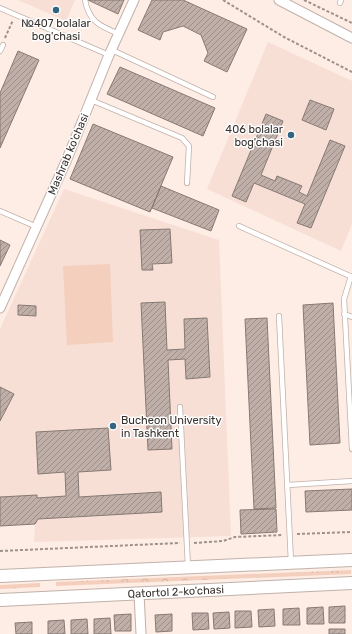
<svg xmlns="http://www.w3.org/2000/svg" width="352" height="634" viewBox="0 0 352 634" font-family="Rubik,sans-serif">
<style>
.built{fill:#f7dfd5}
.grass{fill:#f4cfbd}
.forest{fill:url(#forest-crowns)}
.building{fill:url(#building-hatch);stroke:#877972}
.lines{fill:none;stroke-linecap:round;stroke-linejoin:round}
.lane-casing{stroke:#c1b1aa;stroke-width:6}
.street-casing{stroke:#c1b1aa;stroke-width:11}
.secondary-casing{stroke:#c1b1aa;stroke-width:14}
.path{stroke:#9d918c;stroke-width:2;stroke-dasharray:3 2;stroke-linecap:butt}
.lane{stroke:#fff;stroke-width:4.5}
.street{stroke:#fff;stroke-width:9}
.secondary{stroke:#fff;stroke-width:12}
.poi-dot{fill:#326582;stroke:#fefefe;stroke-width:1.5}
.labels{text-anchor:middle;stroke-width:3;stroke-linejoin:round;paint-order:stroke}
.poi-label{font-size:11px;fill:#37312e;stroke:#fefefe}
.street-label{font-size:11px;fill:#37312e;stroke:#fefefe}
</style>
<defs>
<pattern id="forest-crowns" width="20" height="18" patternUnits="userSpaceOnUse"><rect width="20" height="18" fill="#f4cfbd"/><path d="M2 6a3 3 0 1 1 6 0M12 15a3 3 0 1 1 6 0" fill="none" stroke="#d2b2a3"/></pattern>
<pattern id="building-hatch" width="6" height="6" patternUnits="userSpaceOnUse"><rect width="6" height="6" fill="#bfafa8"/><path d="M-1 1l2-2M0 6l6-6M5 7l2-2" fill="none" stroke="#9c8f89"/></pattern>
</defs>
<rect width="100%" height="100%" fill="#feede5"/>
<path class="built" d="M18,0h57l-9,21z
M268,42l84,39v143l-11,27 -134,-62z
M64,189l155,51 12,296 -197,6 1,-18 -35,2v-197z"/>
<path class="grass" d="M110,264l3,78 -46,3 -4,-79z"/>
<path class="forest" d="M351,570v4l-295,12v-4z
M40,583v4l-40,2v-4z"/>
<path class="building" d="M88,0h36l-6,14z
M152,0h31l64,29 -20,43 -23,-11 4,-8 -7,-18 -18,-9 -20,6 -3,8 -22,-10z
M18,51l21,9 -39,88v-55z
M120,67l95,41 -12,28 -96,-42z
M310,100l24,9 -8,21 -24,-10z
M266,114l17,7 -22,54 14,6 2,-5 25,10 -3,6 8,4 23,-56 15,6 -34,82 -14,-5 8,-19 -51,-21 -8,19 -14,-6z
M93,124l80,33 -23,55 -80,-33z
M161,186l58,24 -8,21 -59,-23z
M170,229l2,34 -20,1 1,6h-11l-2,-40z
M0,240l10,5 -10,21z
M165,302l2,48 18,-1 -1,-30 23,-1 3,59 -24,2 -1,-20 -17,1 4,89 -24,1 -7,-147z
M333,303l7,140 -30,2 -7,-140z
M18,305l18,1v10l-18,-1z
M267,318l9,190 -22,1 -9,-190z
M0,387l14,7 -14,27z
M108,428l3,42 -33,2 1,25 82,-5 1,20 -124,7 -3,5 -35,2v-29l37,-2v3l29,-2 -1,-24 -27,2 -2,-42z
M352,489v21l-46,2 -1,-21z
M276,509l1,23 -36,2 -1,-24z
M345,606v17h-16v-16z
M323,607l1,17h-17v-16z
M299,608l1,17h-17v-16z
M274,609l1,17 -16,1 -1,-17z
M235,611h16l1,16 -17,1z
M229,612l1,16 -16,1 -1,-16z
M192,613h16l1,16 -16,1z
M131,614v17h-16l-1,-16z
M172,614v17l-16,1 -1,-17z
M110,618l1,16h-17v-15z
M87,619l1,15h-17v-14z
M64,620l1,14h-17v-13z
M32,622v12h-16l-1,-11z
M329,629h16v5h-16z"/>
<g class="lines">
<g class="lane-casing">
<path id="lane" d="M85,0c4,22 15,26 34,34
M340,3l1,-3
M0,8l109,47
M112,50l101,47
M0,51l3,-6
M91,100l91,38 7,8 -2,37
M0,211l37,16
M239,226l113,51
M351,276l-7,23 8,150
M344,314l8,3
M279,316l12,246
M180,407l8,160
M288,485l64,-4"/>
</g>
<g class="street-casing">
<path id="street" d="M279,0l73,38
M0,308l67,-149 42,-104 25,-55
M139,593l2,41"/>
</g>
<g class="secondary-casing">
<g id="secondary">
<path d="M0,576l352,-16"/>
<path id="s1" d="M0,600l352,-17"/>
</g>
</g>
<path class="path" d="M223,0l61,37 68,35
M304,0l48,23
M5,38l8,-18
M297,534l55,-2
M194,543l29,-2 12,-4 48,-2
M0,551l180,-8"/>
<use href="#lane" class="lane"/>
<use href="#street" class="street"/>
<use href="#secondary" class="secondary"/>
</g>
<g class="poi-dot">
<circle cx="56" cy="10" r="4"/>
<circle cx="291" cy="135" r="4"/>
<circle cx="113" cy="426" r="4"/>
</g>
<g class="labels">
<g class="poi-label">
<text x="56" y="27">№407 bolalar<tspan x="56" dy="13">bog'chasi</tspan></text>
<text x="283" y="133" text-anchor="end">406 bolalar<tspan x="283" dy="13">bog'chasi</tspan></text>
<text x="121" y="424" text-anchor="start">Bucheon University<tspan x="121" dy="13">in Tashkent</tspan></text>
</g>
<g class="street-label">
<text transform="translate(68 154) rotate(-67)" y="4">Mashrab ko'chasi</text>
<text dy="4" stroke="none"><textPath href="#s1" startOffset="176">Qatortol 2-ko'chasi</textPath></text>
</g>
</g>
</svg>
